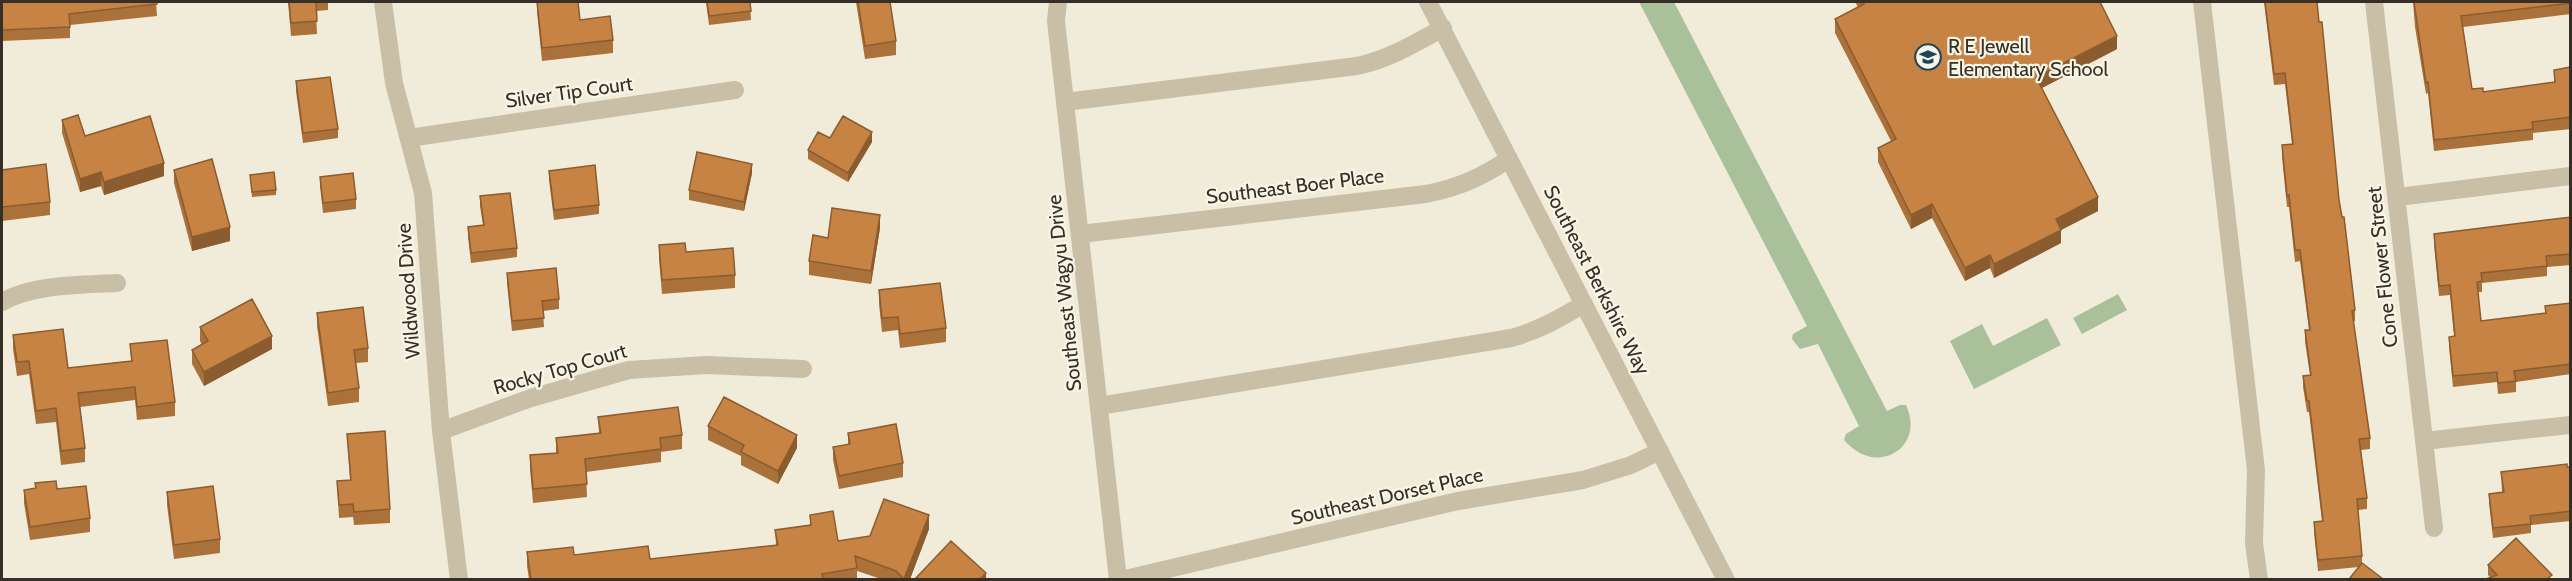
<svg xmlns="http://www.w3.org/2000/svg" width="2572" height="581" viewBox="0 0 2572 581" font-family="Cabin,sans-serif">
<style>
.green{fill:#aac09a}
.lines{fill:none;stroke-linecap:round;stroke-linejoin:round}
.minor{stroke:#c9bfa6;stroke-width:18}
.wall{fill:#aa713a}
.shaded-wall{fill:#8b5c2f}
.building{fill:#c68343;stroke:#8b5c2f;stroke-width:1.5}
.labels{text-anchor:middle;stroke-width:4.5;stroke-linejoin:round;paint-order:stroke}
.poi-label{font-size:20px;fill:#352f27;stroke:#f9f5e6;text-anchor:start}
.street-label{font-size:20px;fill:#352f27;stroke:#f9f5e6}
</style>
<rect width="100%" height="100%" fill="#f1ecda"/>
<path class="green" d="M1639,2h35l213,409 13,-6h6c20,43 -30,73 -62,35l2,-6 13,-8 -41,-82 -18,5 -8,-10 1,-5 14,-8z
M2118,294l9,16 -45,24 -9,-16z
M2047,318l14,27 -87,44 -24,-48 32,-17 11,22z"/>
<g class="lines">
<path class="minor" d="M383,2l11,81 29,110 18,238 18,149
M1058,2l-2,19 62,559
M1428,2l298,578
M2202,2l54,468 -2,73 5,37
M2374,2l60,526
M1065,102l292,-36c32,-7 57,-22 86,-38
M409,138l326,-48
M2398,197l172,-21
M1080,234l346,-40c34,-7 54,-16 83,-35
M2,302c30,-18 81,-17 115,-19
M1099,406l412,-68c27,-7 49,-20 73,-34
M441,431l90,-33 98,-28 77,-5 97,4
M2424,441l146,-16
M1121,580l337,-79 125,-21 48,-15 29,-14"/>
</g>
<path class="wall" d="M2,2h154l1,14 -87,9v13l-68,3z
M288,2h40v8l-12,1 1,23 -26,2z
M537,2l43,18 33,20v13l-71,8 -5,-49z
M706,2h44l1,18 -42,5z
M856,2h34l6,39v14l-31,4z
M1855,2h245l17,47 -75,39 56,123 -37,19v13l-67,35 -4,-10 -25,13 -33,-63 -21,11 -33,-67v-14l13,-7 -56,-108v-14l23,-12z
M2264,2h53l22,198 16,110v11l-2,1 17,116v11l-9,1 6,48v11l-9,1 4,46v7l-3,4 -41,4 -4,-38v-11l8,-1 -13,-109h-2l-4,-25v-11l7,-1 -5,-33v-12h4l-9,-69 -5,1 -6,-55h-2l-5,-50v-12l10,-1 -7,-60 -11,1z
M2413,2h158v12l-108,13 9,62 11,3 71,-10v-12l17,-3v62l-38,4v7l-99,11 -6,-58 -2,1 -11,-67z
M296,81l42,48v9l-35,5 -7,-52z
M62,120l23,16 79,40 -60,19 -3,-9 -21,6 -18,-59z
M830,138l42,4 -24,40 -40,-23v-9z
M2,170l48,32v13l-48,6z
M174,170l56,71 -38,10 -18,-68z
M549,171l50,34v9l-45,6 -5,-40z
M752,173l-8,38 -55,-11v-10z
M250,175l26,15v5l-24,2z
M320,177l36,22v10l-33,4 -3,-27z
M480,196l37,52v9l-46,6 -3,-26v-10l15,-2 -3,-19z
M2571,217v48l-24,2v9l-65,7v9h-4l3,29 64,-8v-7l26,-3v71l-55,8v10l-18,2 -1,-12 -44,5 -4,-40v-10l5,-1 -4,-41 -11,1 -5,-51v-11z
M880,228l-9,56 -62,-9v-14l19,-23z
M659,245l27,7 49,23v13l-73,6 -3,-35z
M507,273l52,26v10l-16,2 1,16 -32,4 -5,-48z
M879,290l67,38v14l-46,6 -2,-18 -16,2 -3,-28z
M317,313l51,35v14l-12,1 3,25v14l-31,4 -11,-80z
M200,327l72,22 -68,37 -12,-22v-14l10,-5 -2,-4z
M13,335l55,33 63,-7 -1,-17 45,58v14l-38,4 -2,-20 -55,7 5,41v14l-24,3 -5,-43 -20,2 -7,-50 -12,2 -4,-27z
M598,417l84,18v14l-21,3v10l-75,10 1,25 -54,6 -3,-34v-14l26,-2v-15l43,-4z
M708,426l89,22 -19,36 -37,-19v-9l-33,-16z
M848,433l55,30v14l-64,12 -6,-29v-13l15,-3z
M347,434l43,75v14l-36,2 -1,-8 -14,1 -2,-37 13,-1z
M2571,467v54l-40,4v8l-38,5 -4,-35v-9l13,-2 -1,-20z
M35,483l22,6 33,29v14l-60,8 -6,-37v-13l11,-2z
M167,492l53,47v14l-46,6 -7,-54z
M810,515l28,26 91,-12 -19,50h-29l-24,-8v8h-328l-2,-13v-14l123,7 126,-14 -1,-15 35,-5z
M2488,565l64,14 -61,-1 -3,-3z"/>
<path class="shaded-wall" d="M2117,36v13l-81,42v-14z
M872,132v10l-24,40v-9z
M164,163v13l-60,19v-13z
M752,164v9l-8,38v-9z
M101,172v14l-21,6v-13z
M2098,197v14l-37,19v13l-67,35v-14l62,-45z
M1932,204v14l-21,11v-14z
M880,215v13l-9,56v-13z
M230,227v14l-38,10v-14z
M1990,255v13l-25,13v-13z
M272,336v13l-68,37v-14z
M797,435v13l-19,36v-13z
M929,515v14l-19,50h-6z
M986,573v6h-6z"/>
<path class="building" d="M2,2h154l1,2 -88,10 1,13 -68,3z
M289,2h27l1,19 -26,2z
M537,2h41l2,18 30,-4 3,24 -71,8z
M707,2h43l1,9 -42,5z
M858,2h32l6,39 -31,5z
M1862,2h238l17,34 -81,41 62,120 -42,22 5,11 -67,34 -4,-9 -25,13 -33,-64 -21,11 -33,-67 18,-9 -61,-120 29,-15z
M2265,2h52l2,20h3l17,178 3,17h2l11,93 -3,1 18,127 -11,1 8,59 -10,1 5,57 -44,4 -4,-38 9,-1 -14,-120h-2l-4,-25 8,-1 -6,-45h5l-10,-80h-5l-6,-55 -2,1 -5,-51 11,-1 -8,-71 -11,1z
M2414,2h157v1l-110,13 11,73 11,-1v4l72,-10 -1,-12 17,-3v50l-39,5 1,7 -99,11 -6,-58 -2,1z
M330,77l8,52 -35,4 -7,-52z
M78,115l7,21 65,-20 14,47 -60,19 -3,-10 -21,7 -18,-59z
M843,116l29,16 -24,41 -40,-23 10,-18 12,6z
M697,152l55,12 -8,38 -55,-12z
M212,159l18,68 -38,10 -18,-67z
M46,164l4,38 -48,5v-37z
M595,165l4,40 -45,5 -5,-39z
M274,172l2,18 -24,2 -2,-17z
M353,173l3,26 -33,4 -3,-26z
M510,193l7,55 -46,5 -3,-26 16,-2 -4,-29z
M832,208l48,7 -9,56 -62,-10 4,-26 15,3z
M2571,217v37l-25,2 1,10 -66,7 1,8 -5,1 4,39 65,-8 -1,-7 26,-3v61l-57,7 2,10 -18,2 -1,-11 -44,4 -4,-39 6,-1 -5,-51 -11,1 -5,-52z
M685,243l1,9 47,-4 2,27 -73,5 -3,-35z
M556,268l3,31 -17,2 2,17 -32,3 -5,-48z
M940,283l6,45 -46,6 -2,-17 -16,1 -3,-28z
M252,299l20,37 -68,36 -12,-22 16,-9 -8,-14z
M363,307l5,41 -14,2 5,38 -31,5 -11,-80z
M63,329l5,39 64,-7 -2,-17 37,-4 8,62 -38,5 -2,-20 -57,6 7,55 -24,3 -5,-43 -20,3 -7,-50 -12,1 -4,-27z
M724,397l73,38 -19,36 -37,-19 3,-7 -36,-19z
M678,407l4,28 -22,3 1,11 -76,10 2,25 -54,5 -3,-34 28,-2 -2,-15 45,-5 -3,-16z
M896,424l7,39 -64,13 -6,-29 17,-3 -2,-11z
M385,431l5,78 -36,3 -1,-8 -14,1 -2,-24 14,-1 -4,-46z
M2567,464v3h4v44l-41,5 1,8 -38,4 -4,-34 15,-2 -3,-20z
M56,481l1,8 29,-3 4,32 -60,9 -6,-37 12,-2 -1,-5z
M213,486l7,53 -46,6 -7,-53z
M884,499l45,16 -25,64 -8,-8 -41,-15 2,12 -35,6 1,5h-292l-4,-27 46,-5 1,8 74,-9 2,13 128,-14 -3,-15 36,-5 -1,-10 23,-4 5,30 32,-5z
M2516,538l36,37 -5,4h-61l11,-4 -9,-10z
M951,541l35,32 -6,6h-65z
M2362,563l21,16h-34z"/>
<defs>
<g id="school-ring" transform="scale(1.35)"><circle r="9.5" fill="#f9f5e6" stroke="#1d4557" stroke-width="1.5"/><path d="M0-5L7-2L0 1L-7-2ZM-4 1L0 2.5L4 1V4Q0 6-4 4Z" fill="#1d4557"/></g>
</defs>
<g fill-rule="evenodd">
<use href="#school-ring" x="1928" y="57"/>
</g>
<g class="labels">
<g class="poi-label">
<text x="1948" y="53">R E Jewell<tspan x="1948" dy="23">Elementary School</tspan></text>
</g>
<g class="street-label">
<text transform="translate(569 92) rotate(-8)" y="7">Silver Tip Court</text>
<text transform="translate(1295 186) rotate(-7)" y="7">Southeast Boer Place</text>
<text transform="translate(2382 267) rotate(-96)" y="7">Cone Flower Street</text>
<text transform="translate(1597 280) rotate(63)" y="7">Southeast Berkshire Way</text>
<text transform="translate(408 291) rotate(-94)" y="7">Wildwood Drive</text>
<text transform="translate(1064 293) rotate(-96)" y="7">Southeast Wagyu Drive</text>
<text transform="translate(560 369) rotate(-16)" y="7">Rocky Top Court</text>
<text transform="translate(1387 496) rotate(-13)" y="7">Southeast Dorset Place</text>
</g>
</g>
<rect width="2572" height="581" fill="none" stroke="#352f27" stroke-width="6"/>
</svg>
